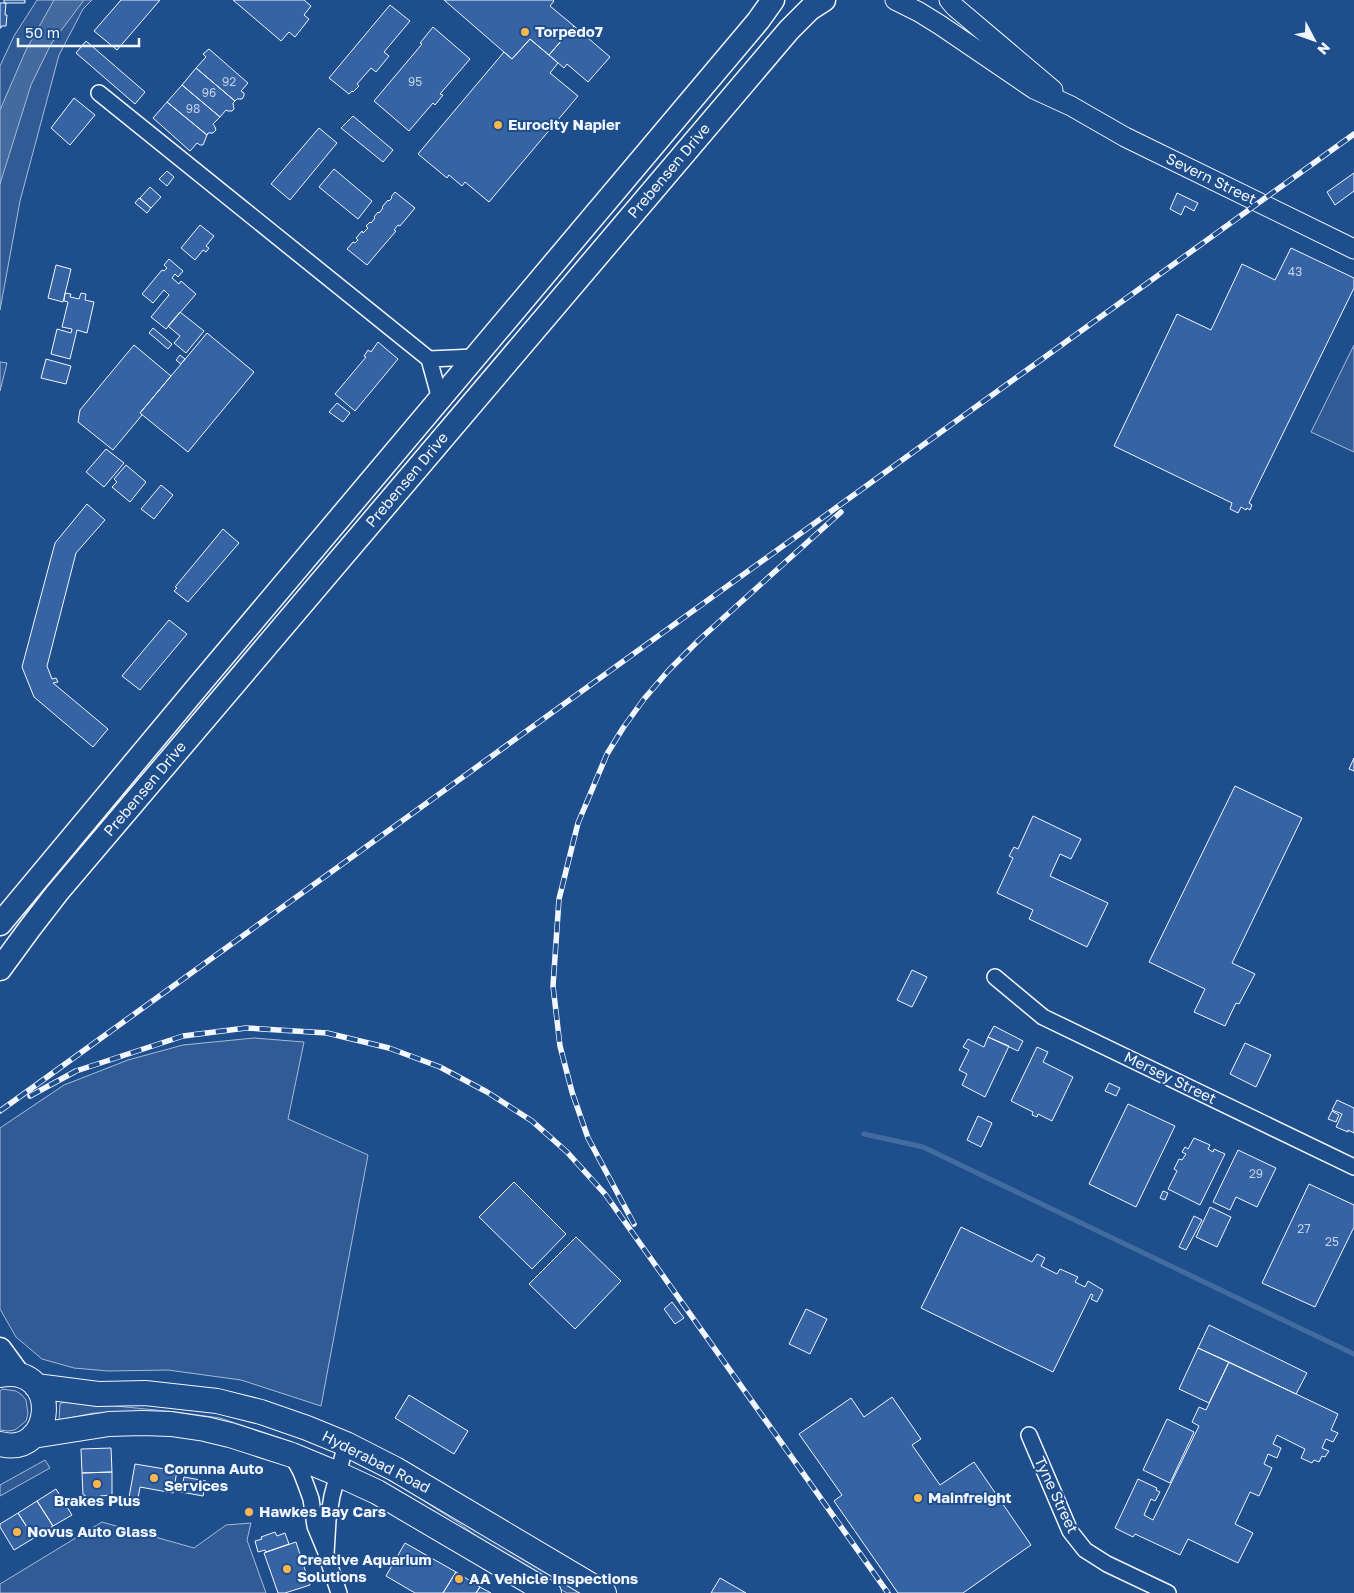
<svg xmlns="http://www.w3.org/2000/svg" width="1354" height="1593" viewBox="0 0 1354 1593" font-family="'Golos Text',sans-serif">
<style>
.built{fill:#305b95;stroke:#a8bbd7}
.water{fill:#446ba0;stroke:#a8bbd7}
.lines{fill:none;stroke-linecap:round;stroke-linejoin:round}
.stream{stroke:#446ba0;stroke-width:5}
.building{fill:#3563a3;stroke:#f2f6ff}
.minor-casing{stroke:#f2f6ff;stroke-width:18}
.tertiary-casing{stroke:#f2f6ff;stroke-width:21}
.primary-casing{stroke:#f2f6ff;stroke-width:25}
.trunk-casing{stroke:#f2f6ff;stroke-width:26}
.minor{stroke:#1f4e8c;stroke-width:15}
.tertiary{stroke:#1f4e8c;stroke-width:19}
.primary{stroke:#1f4e8c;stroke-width:22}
.trunk{stroke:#1f4e8c;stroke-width:24}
.rail-casing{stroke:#f2f6ff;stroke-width:5.5}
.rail{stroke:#1f4e8c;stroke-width:4;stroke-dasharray:11;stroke-linecap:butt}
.poi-dot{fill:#ffb74d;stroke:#1f4e8c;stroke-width:2}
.labels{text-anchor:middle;stroke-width:4;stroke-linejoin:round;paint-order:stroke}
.number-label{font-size:12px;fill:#c3d1e8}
.poi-label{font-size:15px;font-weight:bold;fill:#f2f6ff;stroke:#1f4e8c;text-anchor:start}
.street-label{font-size:15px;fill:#f2f6ff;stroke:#1f4e8c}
</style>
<rect width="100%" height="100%" fill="#1f4e8c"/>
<path class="built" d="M37,0h55l-9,9 -24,46 -39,146 -20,109v-244l14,-30z
M1354,345v107l-43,-20z
M0,362l7,1 -7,28z
M254,1038l50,4 -16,77 80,36 -47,251 -80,-26 -73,-10 -60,1 -34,-3 -32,-9 -26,-22 -16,-28v-181l64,-43 64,-25 55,-15z
M2,1389l14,2 6,4 4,5 2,14 -2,7 -11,9 -7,1 -8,-1v-39z
M66,1401l110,11 44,6 73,24 -1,3 -115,-31 -83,-1 -35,7 1,-16z
M45,1460l5,8 -50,28v-11z
M355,1460l43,22 189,111h-20l-59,-34 -51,-37 -60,-38 -44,-22z
M102,1522l92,26 32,-23 25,-2 -4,17 19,53h-266v-9z"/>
<path class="water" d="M54,0h30l-33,44 -20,41 -31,99v-74l26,-60z"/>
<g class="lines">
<path class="stream" d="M864,1134l59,13 431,207"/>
</g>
<path class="building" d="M4,0h21v3h-21z
M121,0h39l-43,50 -23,-19z
M233,0h71l7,6 -7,9 5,4 -14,18 -6,-5 -8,9z
M444,0h109l1,1 -4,5 24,20 -25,29 -19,-16 -18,20z
M0,3h6l-1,12h2l-1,11h-5v2h-1z
M390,5l20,16 -26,31 5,4 -13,16 -5,-4 -14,16 2,2 -6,6 -1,-1 -3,3 -20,-16z
M574,26l36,31 -22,25 -21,-18 -3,4 -15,-13z
M433,27l37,32 -30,35 3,1 -8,10 -2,-2 -24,28 -35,-30 48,-57 -2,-1z
M530,39l28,24 -8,10 28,23 -89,106 -24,-20 -3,4 -13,-11 -2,3 -29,-24 86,-102 8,7z
M86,41l59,51 -10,12 -59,-51z
M209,49l39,34 -7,8 3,2v3l-2,3h-5l-2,2 -39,-33 10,-11 -3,-3z
M196,68l39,33 -2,2 1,6 -2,2h-4l-2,-1 -6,7 -38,-32z
M182,85l38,32 -7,7 2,3 1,3 -3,3h-5l-1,2 -40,-33z
M74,98l21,17 -25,30 -19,-17z
M167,102l40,33 -4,10h-3l-3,-2 -7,8 -37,-33z
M353,116l40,34 -10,12 -42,-34z
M319,128l18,15 -47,57 -19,-16z
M334,169l38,32 -14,18 -39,-32z
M167,171l7,6 -7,9 -8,-7z
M1354,173v18l-19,14 -8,-13z
M150,187l11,10 -10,11 -11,-10z
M395,192l20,16 -15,18 -2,-1 -4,5 2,1 -29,34 -20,-16 6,-7 2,1 3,-3 -2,-2 6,-7 1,2 5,-5 -2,-2 4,-4 1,1 4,-5 -1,-1 4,-5 1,1 4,-5 -1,-1 6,-7 1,1 3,-3 -1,-1z
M1177,193l21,10 -4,8 -9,-5 -4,9 -11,-6z
M139,198l12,10 -4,5 -12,-10z
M200,225l14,11 -8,10 3,2 -3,4 -3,-2 -8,10 -14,-12z
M1291,248l63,30v10l-105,215 3,2 -2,5 -3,-2 -1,2 -5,-3 -3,6 -8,-4 2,-6 -118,-57 63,-132 34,16 31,-66 33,16z
M169,259l14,12 -5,6 -3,-3 -3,4 7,6 2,-3 15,13 -30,35 -15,-12 18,-22 -5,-5 -11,13 -11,-9 20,-24 2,1 3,-3 -3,-3z
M56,265l15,4 -8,33 -15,-4z
M65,293l6,1 -1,3 9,2 2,-6 5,1 -1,6 9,2 -7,31 -10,-3 -7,29 -19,-5 6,-25 14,4 1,-4 -10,-2 6,-25 -4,-1z
M180,312l24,19 -18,22 -12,-10 6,-7 -12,-10z
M153,328l19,16 -4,5 -19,-16z
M207,333l47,39 -66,80 -48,-39z
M378,342l20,17 -43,52 -20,-17 31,-37 -2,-1 4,-6 3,2z
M134,345l37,31 -31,37 2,2 -29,35 -35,-28 2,-12z
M180,355l5,4 -4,5 -5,-4z
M46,359l25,7 -5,18 -25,-6z
M337,403l13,10 -7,9 -14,-10z
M106,449l18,14 -20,24 -18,-15z
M126,465l20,17 -16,20 -18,-15 5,-5 -3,-3z
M161,485l12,10 -19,24 -13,-10z
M87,504l18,16 -29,33 -29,113 5,13 4,-1 2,4 -5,1 55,46 -15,18 -59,-50 -12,-30 33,-124z
M223,529l16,14 -51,59 -14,-11 3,-3 -2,-1z
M169,620l18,14 -47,56 -18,-14z
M1354,758v13l-5,-2z
M1235,786l67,32 -70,145 23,11 -16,30 -3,-1 -11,23 -31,-14 11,-23 -56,-27z
M1033,816l48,23 -10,20 -11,-5 -10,22 58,27 -21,44 -58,-28 4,-9 -36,-17 16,-35 -4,-2 5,-9 4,2z
M912,970l15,7 -15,30 -15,-7z
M994,1026l29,15 -5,10 -30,-14z
M988,1037l21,9 -24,51 -23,-12 5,-11 -8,-4 10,-20 -6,-3 5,-8 16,8z
M1245,1043l26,12 -15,32 -26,-13z
M1037,1047l11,5 -5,10 30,15 -21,44 -14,-7 -1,3 -5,-2 1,-3 -22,-11z
M1109,1083l11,5 -4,8 -11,-5z
M1337,1100l17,8v25l-6,-3v2l-12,-5 6,-13 -10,-4z
M1128,1104l47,22 -39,81 -47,-23z
M1332,1111l7,4 -3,7 -8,-3z
M978,1116l14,7 -11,24 -14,-7z
M1194,1138l16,7 -2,4 5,3 1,-3 11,5 -25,51 -32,-16 9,-18 -3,-2 5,-10 3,1 4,-6 -4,-2 3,-5 3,2z
M1238,1150l38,18 -19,39 -21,-10 -6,13 -17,-8z
M514,1182l52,52 -34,35 -53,-52z
M1309,1184l45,21v22l-39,80 -53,-24z
M1163,1191l5,2 -3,7 -5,-2z
M1210,1207l21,10 -14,30 -21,-10z
M1194,1216l8,4 -16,30 -7,-3z
M961,1227l71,35 5,-8 8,4 -4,8 16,8 3,-5 18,8 -3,5 10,5 3,-6 15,9 -6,12 -6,-3 2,-4 -2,-1 -38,78 -132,-64z
M576,1237l45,44 -46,48 -46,-45z
M672,1302l12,16 -9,6 -11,-15z
M806,1309l21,10 -17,35 -21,-10z
M1209,1325l98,48 -11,21 -98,-46z
M1198,1348l31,14 -20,41 -30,-14z
M1229,1362l109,52 -7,16 7,3 -5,9 -7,-3 -4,9 7,3 -4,6 -3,-1 -3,6 -5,-2 -2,3 -11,-5 4,-9 -28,-14 -4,9 8,4 -4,10 -9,-4 -4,10 8,4 -13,28 -9,-4 -15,32 18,9 -15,30 -50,-24 -8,16 -45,-21 -2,3 -18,-9 23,-49 19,9 -1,2 4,2 -5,9 -4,-2 -7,16 9,5 46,-94 -7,-4 7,-15 7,3z
M409,1395l59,36 -14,23 -59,-36z
M892,1397l29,42 -9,6 28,40 34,-23 57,83 -68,48h-65l-64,-92 8,-6 -43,-61 52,-36 13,19z
M1167,1419l27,13 -24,51 -27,-13z
M111,1448l1,24 -30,1 -1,-24z
M135,1464l42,7 -4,22 -33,-6 -3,17 -9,-1z
M112,1472v23l-12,1v9l-15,1v-11h-2l-1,-22z
M184,1477l22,4 -3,15 -22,-4z
M56,1489l16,26 -19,11 -16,-25z
M37,1501l16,25 -19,12 -16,-25z
M18,1513l16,25 -20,12 -14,-23v-3z
M275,1532l2,4 8,-3 4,11 -23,8 -1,-2 -7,2 -3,-11 7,-2 -1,-2z
M296,1542l14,43 -25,8h-7l-14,-40z
M405,1543l51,29 -13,21h-28l-29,-17z
M456,1572l24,15 -4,6h-33z
M720,1578l26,15h-35z
M480,1587l11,6h-15z"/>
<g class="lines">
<g class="minor-casing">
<path id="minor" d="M99,93l330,266 11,40
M429,359l46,-2
M995,977l48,40 311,150
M1029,1435l41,96 15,19 22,14 61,29
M292,1455l9,17 5,13 5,14 4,27 10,24
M339,1593l-13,-39 2,-34 4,-24 14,-52"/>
</g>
<g class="tertiary-casing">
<path id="tertiary" d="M895,0l24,12 21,13 94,64 37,17 54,31 229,112
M949,0l6,7 98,83"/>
</g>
<g class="primary-casing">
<path id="primary" d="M0,924l200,-240 558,-663 15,-21
M0,969l30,-41 27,-35 732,-863 21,-21 14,-9
M0,1349l19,26"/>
</g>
<g class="trunk-casing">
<path id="trunk" d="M0,1375c62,-11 55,83 0,69
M36,1386l62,8 47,-1 72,8 44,11 46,16 39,16 49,25 209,124
M33,1436l76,-12 33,-1 29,1 34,5 25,6 62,20 46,19 39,18 172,101"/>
</g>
<use href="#minor" class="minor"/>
<use href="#tertiary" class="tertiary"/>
<use href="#primary" class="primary"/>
<use href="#trunk" class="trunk"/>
<g class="rail-casing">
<path id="rail" d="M30,1096l46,-25 107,-35 63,-8 81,5 62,15 51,19 47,25 45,29 35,31 38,42 283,399
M0,1111l1354,-977
M634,1224l-46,-86 -16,-46 -12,-46 -7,-60 6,-87 19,-76 29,-69 16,-26 21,-29 25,-29 31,-31 141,-127"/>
</g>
<use href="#rail" class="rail"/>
</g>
<g class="poi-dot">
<circle cx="525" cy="32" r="5"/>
<circle cx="498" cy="125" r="5"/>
<circle cx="154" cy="1478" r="5"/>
<circle cx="97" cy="1484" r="5"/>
<circle cx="918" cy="1498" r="5"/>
<circle cx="249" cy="1512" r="5"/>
<circle cx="17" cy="1532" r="5"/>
<circle cx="287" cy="1569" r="5"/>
<circle cx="459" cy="1579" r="5"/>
</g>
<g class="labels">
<g class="number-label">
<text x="229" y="86">92</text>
<text x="415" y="86">95</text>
<text x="209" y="97">96</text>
<text x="193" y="113">98</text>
<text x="1295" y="276">43</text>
<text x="1256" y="1178">29</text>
<text x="1304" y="1233">27</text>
<text x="1332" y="1246">25</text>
</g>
<g class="poi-label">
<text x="535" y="37">Torpedo7</text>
<text x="508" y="130">Eurocity Napier</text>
<text x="164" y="1474">Corunna Auto<tspan x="164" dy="17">Services</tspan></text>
<text x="928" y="1503">Mainfreight</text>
<text x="97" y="1506" text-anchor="middle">Brakes Plus</text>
<text x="259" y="1517">Hawkes Bay Cars</text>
<text x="27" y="1537">Novus Auto Glass</text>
<text x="297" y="1565">Creative Aquarium<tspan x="297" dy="17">Solutions</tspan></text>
<text x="469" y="1584">AA Vehicle Inspections</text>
</g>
<g class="street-label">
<text transform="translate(669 171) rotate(-50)" y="5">Prebensen Drive</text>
<text transform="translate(1211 179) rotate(26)" y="5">Severn Street</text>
<text transform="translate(407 480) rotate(-50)" y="5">Prebensen Drive</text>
<text transform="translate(145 789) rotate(-50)" y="5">Prebensen Drive</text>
<text transform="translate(1170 1078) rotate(26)" y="5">Mersey Street</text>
<text transform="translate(376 1462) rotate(27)" y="5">Hyderabad Road</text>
<text transform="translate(1056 1495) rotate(65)" y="5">Tyne Street</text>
</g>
</g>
<g transform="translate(1314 40) rotate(131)" stroke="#1f4e8c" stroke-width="4" paint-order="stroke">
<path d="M0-4L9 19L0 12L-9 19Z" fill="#f2f6ff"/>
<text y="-8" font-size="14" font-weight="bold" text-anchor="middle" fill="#f2f6ff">N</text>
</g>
<path d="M18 38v8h121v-8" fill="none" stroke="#f2f6ff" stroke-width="2.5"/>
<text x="25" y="38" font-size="15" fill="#f2f6ff" stroke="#1f4e8c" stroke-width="4" paint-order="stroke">50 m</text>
</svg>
